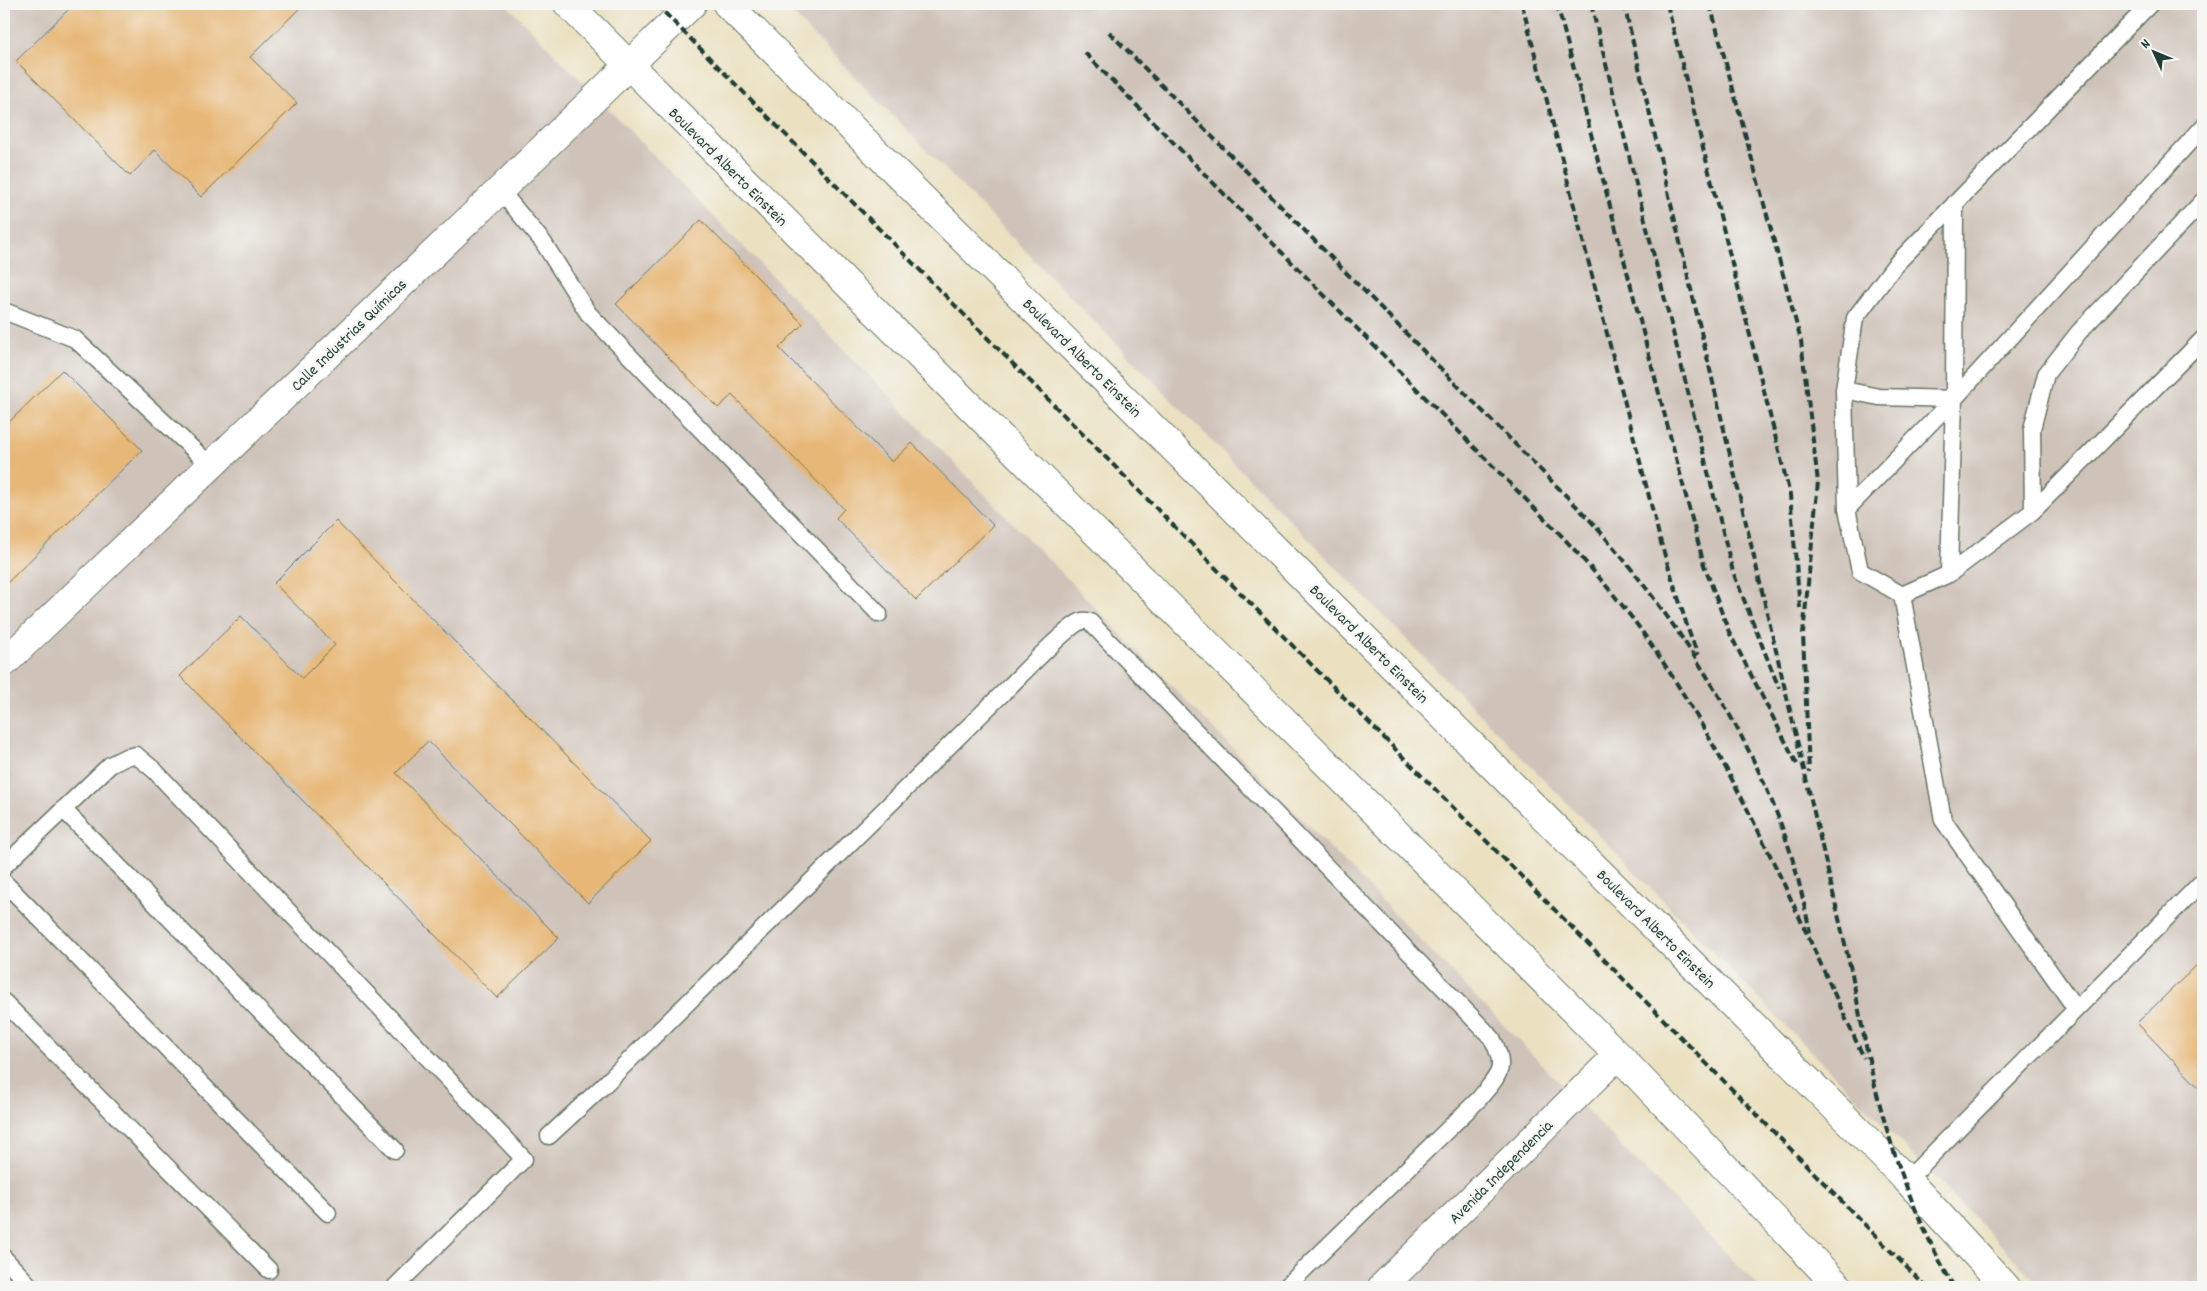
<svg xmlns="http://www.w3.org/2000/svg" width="2207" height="1291" viewBox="0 0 2207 1291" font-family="Dekko,sans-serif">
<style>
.industrial{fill:#cec2b9}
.building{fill:#e7b777}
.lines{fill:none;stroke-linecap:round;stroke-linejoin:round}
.service-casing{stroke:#667665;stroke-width:19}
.minor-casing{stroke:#667665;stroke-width:30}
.secondary-casing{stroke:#667665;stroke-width:30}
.service{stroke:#fff;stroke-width:16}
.minor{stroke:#fff;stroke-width:28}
.secondary{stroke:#fff;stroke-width:28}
.rail{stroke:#1f3d34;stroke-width:4;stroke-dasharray:8 4;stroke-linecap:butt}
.labels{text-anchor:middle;stroke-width:5;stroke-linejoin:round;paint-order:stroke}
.street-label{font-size:16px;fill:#1f3d34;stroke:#f6f6f2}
</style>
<rect width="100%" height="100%" fill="#f6f6f2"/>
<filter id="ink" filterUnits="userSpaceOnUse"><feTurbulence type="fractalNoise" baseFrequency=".02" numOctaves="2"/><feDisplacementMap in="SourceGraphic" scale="10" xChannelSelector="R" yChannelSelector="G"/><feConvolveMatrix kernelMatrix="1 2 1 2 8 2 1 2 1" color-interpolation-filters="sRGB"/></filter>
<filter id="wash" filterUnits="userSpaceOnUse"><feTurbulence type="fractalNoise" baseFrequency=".0096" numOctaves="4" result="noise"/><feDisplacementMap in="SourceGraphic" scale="20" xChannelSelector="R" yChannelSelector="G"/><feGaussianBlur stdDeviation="1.12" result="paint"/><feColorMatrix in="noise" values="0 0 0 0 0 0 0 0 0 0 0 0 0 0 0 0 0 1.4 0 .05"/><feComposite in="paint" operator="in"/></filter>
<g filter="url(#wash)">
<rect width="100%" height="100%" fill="#ebe1c1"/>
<path class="industrial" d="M4,4h502l1253,1283h-1755z
M783,4h1420v1283h-161z"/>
<g id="blocks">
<path class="building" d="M74,4h230l-54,53 47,46 -96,94 -46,-47 -25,26 -114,-115z
M701,220l102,104 -24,24 113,114 20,-19 81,82 -77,75 -80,-82 8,-9 -112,-114 -14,13 -102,-104z
M62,370l80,80 -138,136v-159z
M336,521l315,320 -63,62 -160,-162 -32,32 163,165 -62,60 -317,-322 61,-60 61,62 33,-33 -61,-62z
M2203,959v133l-66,-69z"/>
</g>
</g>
<g filter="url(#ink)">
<use href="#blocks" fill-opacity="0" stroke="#667665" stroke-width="1"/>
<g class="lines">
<g class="service-casing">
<path id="service" d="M500,190l43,52 45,71 291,301
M4,311l71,28 135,126
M1844,390l35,7 75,2
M1847,509l107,-110 249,-272
M2033,511l-1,-82 14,-55 33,-42 124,-131
M1949,574l84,-63 170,-172
M1902,595l47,-21 5,-175 1,-196
M63,809l332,341
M4,866l106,-101 16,-8 10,-2 18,15 370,389 -129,128
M4,882l324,331
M4,1002l265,268
M2076,1009l-133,-189 -41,-225 -42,-24 -13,-62 -3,-119 11,-72 40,-53 255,-261
M549,1136l54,-50 408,-401c11,-11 59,-61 71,-64 3,-1 5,0 8,1l402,416c16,32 7,36 -13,61l-193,188
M1907,1180l296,-299
M4,1258l27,29"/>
</g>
<g class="minor-casing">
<path id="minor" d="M4,663l496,-473 192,-186"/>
</g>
<g class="secondary-casing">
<path id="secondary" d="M568,4l1050,1051 221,232
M727,4l975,970 205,206 99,107
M1382,1287l236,-232"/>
</g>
<use href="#service" class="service"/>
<use href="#minor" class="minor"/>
<use href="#secondary" class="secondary"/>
<path class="rail" d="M656,4l1003,1011 267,272
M1522,4l139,539 28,89 9,23
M1557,4l147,561 25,67 68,132
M1591,4l142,568 46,116
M1624,4l228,970c7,37 14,75 23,112 17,69 43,139 79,201
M1667,4l123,491 10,113
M1710,4l91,337 17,141 -15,152 6,138
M1109,32l479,486c84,93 170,223 205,343 7,23 12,47 17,71
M1085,53l472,478c28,30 56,61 81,95 96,133 157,285 226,432"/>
</g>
</g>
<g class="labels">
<g class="street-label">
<text transform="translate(729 166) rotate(45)" y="6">Boulevard Alberto Einstein</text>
<text transform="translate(348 334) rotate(-44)" y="6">Calle Industrias Químicas</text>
<text transform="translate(1083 357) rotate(45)" y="6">Boulevard Alberto Einstein</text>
<text transform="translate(1370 643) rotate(45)" y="6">Boulevard Alberto Einstein</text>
<text transform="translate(1657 928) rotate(45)" y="6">Boulevard Alberto Einstein</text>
<text transform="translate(1500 1171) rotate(-45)" y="6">Avenida Independencia</text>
</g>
</g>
<rect width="2207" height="1291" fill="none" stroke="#f6f6f2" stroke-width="20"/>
<g transform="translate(2154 52) rotate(314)" stroke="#f6f6f2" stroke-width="4" paint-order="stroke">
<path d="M0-4L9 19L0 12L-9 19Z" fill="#1f3d34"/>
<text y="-8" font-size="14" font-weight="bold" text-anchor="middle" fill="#1f3d34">N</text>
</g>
</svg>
